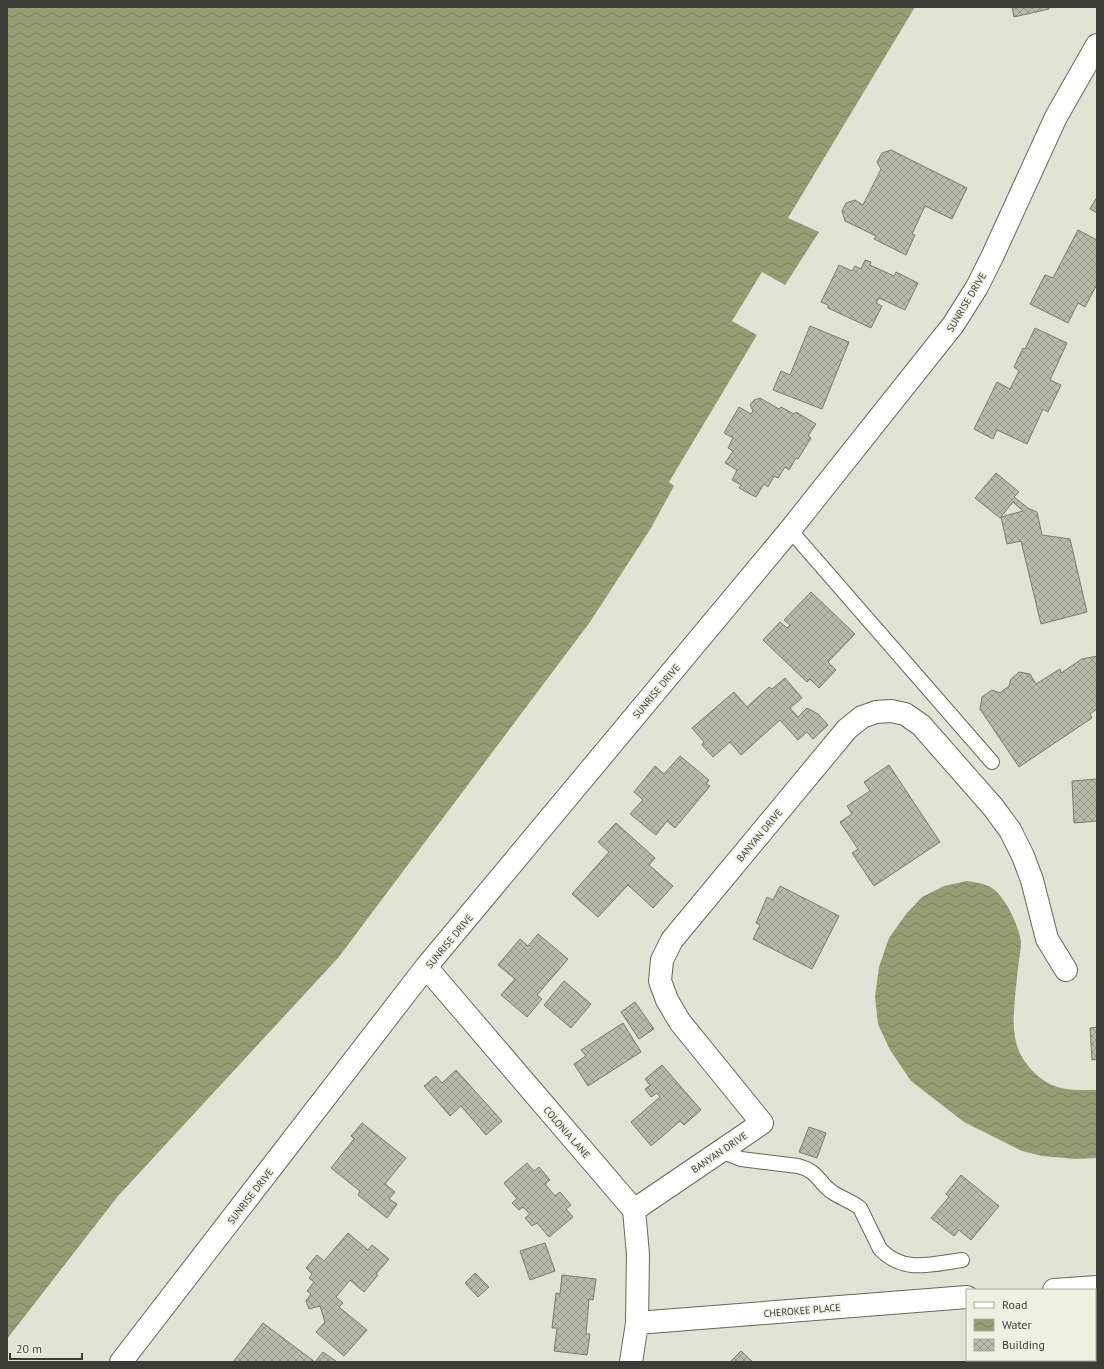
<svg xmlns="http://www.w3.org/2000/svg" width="1104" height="1369" viewBox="0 0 1104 1369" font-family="'PT Sans',sans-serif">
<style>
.water{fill:url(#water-waves)}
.building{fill:url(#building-cross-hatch);stroke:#797b6e}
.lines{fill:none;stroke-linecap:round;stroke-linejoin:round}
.service-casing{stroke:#66685b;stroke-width:16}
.minor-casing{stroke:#66685b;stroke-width:24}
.service{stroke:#fff;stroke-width:14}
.minor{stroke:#fff;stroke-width:22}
.labels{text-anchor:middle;stroke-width:3;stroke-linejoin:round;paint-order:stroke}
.street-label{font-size:10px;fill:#3c3d37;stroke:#eef1e1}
</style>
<defs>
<pattern id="water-waves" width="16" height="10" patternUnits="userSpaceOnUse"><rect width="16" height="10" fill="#979d72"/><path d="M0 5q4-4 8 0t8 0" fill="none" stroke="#7c815e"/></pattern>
<pattern id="building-cross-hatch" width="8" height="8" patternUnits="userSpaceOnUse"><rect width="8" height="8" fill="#b8baac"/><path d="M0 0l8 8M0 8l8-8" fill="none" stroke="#97988d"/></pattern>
</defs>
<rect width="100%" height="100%" fill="#e1e3d4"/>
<path class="water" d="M7,7h908l-127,211 31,14 -34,53 -23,-13 -30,49 25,14 -88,147 5,4 -23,42 -61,94 -252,336 -220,238 -111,143z
M967,881c7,1 14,2 21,5 16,6 31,40 33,56 0,5 -1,12 -2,18 -2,17 -4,34 -5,52 -1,11 0,28 5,39 6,14 21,30 36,35 13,5 28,4 42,4v68l-21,1 -34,-3 -20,-5 -58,-29 -53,-41 -21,-31 -12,-26 -3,-27 4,-30 10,-29 17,-24 16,-17 22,-11z"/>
<path class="building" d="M1012,7h37v2l-35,8z
M891,150l76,38 -15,31 -27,-13 -13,28 3,1 -9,20 -32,-16 2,-3 -31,-15 -3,-10 4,-8 9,-3 8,5 18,-36 -4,-7 5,-9z
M1097,197v16l-7,-4z
M1078,230l19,10v44l-12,23 -7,-4 -10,20 -38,-19 15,-29 8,3z
M865,260l6,2 -1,3 24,11 2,-4 22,11 -13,27 -26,-12 -3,5 6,3 -11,22 -43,-20v-3l-7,-3 18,-37 13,6 3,-5 6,3z
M810,326l39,16 -27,67 -49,-19 8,-19 9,4z
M1035,328l32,15 -17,37 11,5 -13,27 -5,-3 -16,35 -30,-14 -4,9 -19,-10 23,-47 13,7 9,-18 -5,-4 9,-19 2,1z
M760,398l19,11 2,-2 13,7 2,-2 20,12 -8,12 3,2 -13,21 -2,-1 -7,12 -4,-3 -7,11 -4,-2 -6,11 -4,-3 -8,13 -17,-9 2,-3 -9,-5 5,-10 -12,-7 8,-12 -5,-3 5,-10 -9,-5 15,-26 12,7 2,-3 -3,-6 4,-5z
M996,473l23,19 -5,5 14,11 9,4 5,23 28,4 17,73 -46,12 -20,-83 -14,3 -6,-27 22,-6 -10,-9 -13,16 -25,-20z
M811,592l44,42 -27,28 8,8 -17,18 -9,-9 -3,3 -44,-42 17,-18 7,6 3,-3 -6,-5z
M1097,656v53l-7,5 2,4 -73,49 -39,-58 2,-12 10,-7 8,3 9,-7 2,-7 8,-7 11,2 6,10 24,-15 1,4 21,-14z
M785,678l17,20 -12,10 8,9 9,-9 11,6 10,11 -15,14 -6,-7 -9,8 -18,-20 -39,35 -11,-13 -17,15 -11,-12 2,-3 -12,-14 42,-36 13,15 22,-20 3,2z
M680,756l29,24 -3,4 4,2 -35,42 -8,-7 -11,14 -26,-21 13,-14 -9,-8 21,-26 9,8z
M889,765l51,77 -66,44 -22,-33 6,-4 -18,-27 12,-8 -5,-8 23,-15 -6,-9z
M1097,779v42l-23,2 -2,-42z
M616,823l39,35 -6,7 24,21 -20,22 -25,-23 -30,32 -26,-23 37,-42 -11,-10z
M780,886l59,30 -27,53 -59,-30 7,-14 -4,-2 11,-26 6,3z
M538,934l30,25 -31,36 5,4 -15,18 -26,-22 14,-16 -17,-14 22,-26 8,7z
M564,981l27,23 -20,24 -27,-23z
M635,1002l19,27 -15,10 -18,-27z
M623,1023l18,29 -53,34 -14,-22 12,-8 -5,-6z
M1097,1027v32l-5,1 -2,-32z
M662,1065l39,45 -17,15 -4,-4 -29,25 -20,-24 29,-25 -3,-4 -6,4 -6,-8 5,-4 -5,-6z
M456,1070l46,51 -16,14 -25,-29 -11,10 -26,-30 12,-10 6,7z
M362,1123l44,35 -21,26 10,8 -6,7 8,5 -10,14 -29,-23 2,-4 -29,-23 23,-29 -3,-3z
M809,1127l17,6 -9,25 -18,-6z
M527,1163l7,8 5,-4 11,13 -5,4 10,12 5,-4 11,13 -5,4 7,8 -24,20 -12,-14 -5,3 -7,-8 5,-4 -7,-7 -4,3 -7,-7 5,-4 -13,-16z
M961,1175l38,31 -28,34 -12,-10 -5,6 -23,-18 18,-21 -3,-3z
M348,1233l20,17 4,-5 17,14 -13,15 2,1 -14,17 -14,-12 -14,17 7,6 -4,4 28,23 -23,26 -28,-24 9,-10 -5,-16 -11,3 -3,-8 5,-7 -4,-3 7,-9 -5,-4 3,-4 -6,-6 11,-13 7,6z
M545,1243l10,28 -25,9 -10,-29z
M475,1273l14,14 -11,10 -13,-14z
M562,1275l34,4 -3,21 -4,-1 -3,35h4l-3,21 -33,-4 3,-23h-5l4,-35 4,1z
M263,1323l52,39h-82z
M741,1351l12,11h-23z
M323,1352l14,10h-22z
M1040,1360h49v2h-49z"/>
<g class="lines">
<g class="service-casing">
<path id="service" d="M790,530l202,232
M721,1151l20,8 57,7c20,5 20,16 34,26 9,6 19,9 28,16l20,41c24,25 51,15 82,11"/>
</g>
<g class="minor-casing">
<path id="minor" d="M426,967l208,243 4,44 -1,69 -6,39
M634,1210l128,-87 -82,-101 -13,-22 -7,-19 2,-21 10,-20 175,-211 15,-12 14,-5 15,-1 14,3 16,11 72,82 17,23 13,26 9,24 15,59 19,31
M1054,1290l43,-3
M637,1323l330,-26
M121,1362l305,-395 364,-437 163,-205 24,-38 15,-30 64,-140 41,-72"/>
</g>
<use href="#service" class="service"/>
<use href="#minor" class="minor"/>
</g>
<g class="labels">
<g class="street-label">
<text transform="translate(966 302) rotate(-59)" y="4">SUNRISE DRIVE</text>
<text transform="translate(656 691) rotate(-50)" y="4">SUNRISE DRIVE</text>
<text transform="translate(759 835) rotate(-50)" y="4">BANYAN DRIVE</text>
<text transform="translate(449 941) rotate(-50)" y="4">SUNRISE DRIVE</text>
<text transform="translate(567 1132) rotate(49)" y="4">COLONIA LANE</text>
<text transform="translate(719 1152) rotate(-34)" y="4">BANYAN DRIVE</text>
<text transform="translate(250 1196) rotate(-52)" y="4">SUNRISE DRIVE</text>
<text transform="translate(802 1310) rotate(-5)" y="4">CHEROKEE PLACE</text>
</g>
</g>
<rect width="1104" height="1369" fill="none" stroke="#3c3d37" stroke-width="16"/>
<rect x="966" y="1289" width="130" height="72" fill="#eef1e1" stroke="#a7a99d"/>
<rect x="974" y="1302" width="20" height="6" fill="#ffffff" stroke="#a7a99d"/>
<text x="1002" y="1309" font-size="12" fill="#3c3d37">Road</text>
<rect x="974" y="1319" width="20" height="12" fill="url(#water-waves)" stroke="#a7a99d"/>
<text x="1002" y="1329" font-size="12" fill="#3c3d37">Water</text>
<rect x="974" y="1339" width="20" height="12" fill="url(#building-cross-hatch)" stroke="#a7a99d"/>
<text x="1002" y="1349" font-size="12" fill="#3c3d37">Building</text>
<path d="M10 1353v6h72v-6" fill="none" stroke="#3c3d37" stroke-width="2"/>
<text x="16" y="1353" font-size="12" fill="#3c3d37" stroke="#eef1e1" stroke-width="3" paint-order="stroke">20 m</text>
</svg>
